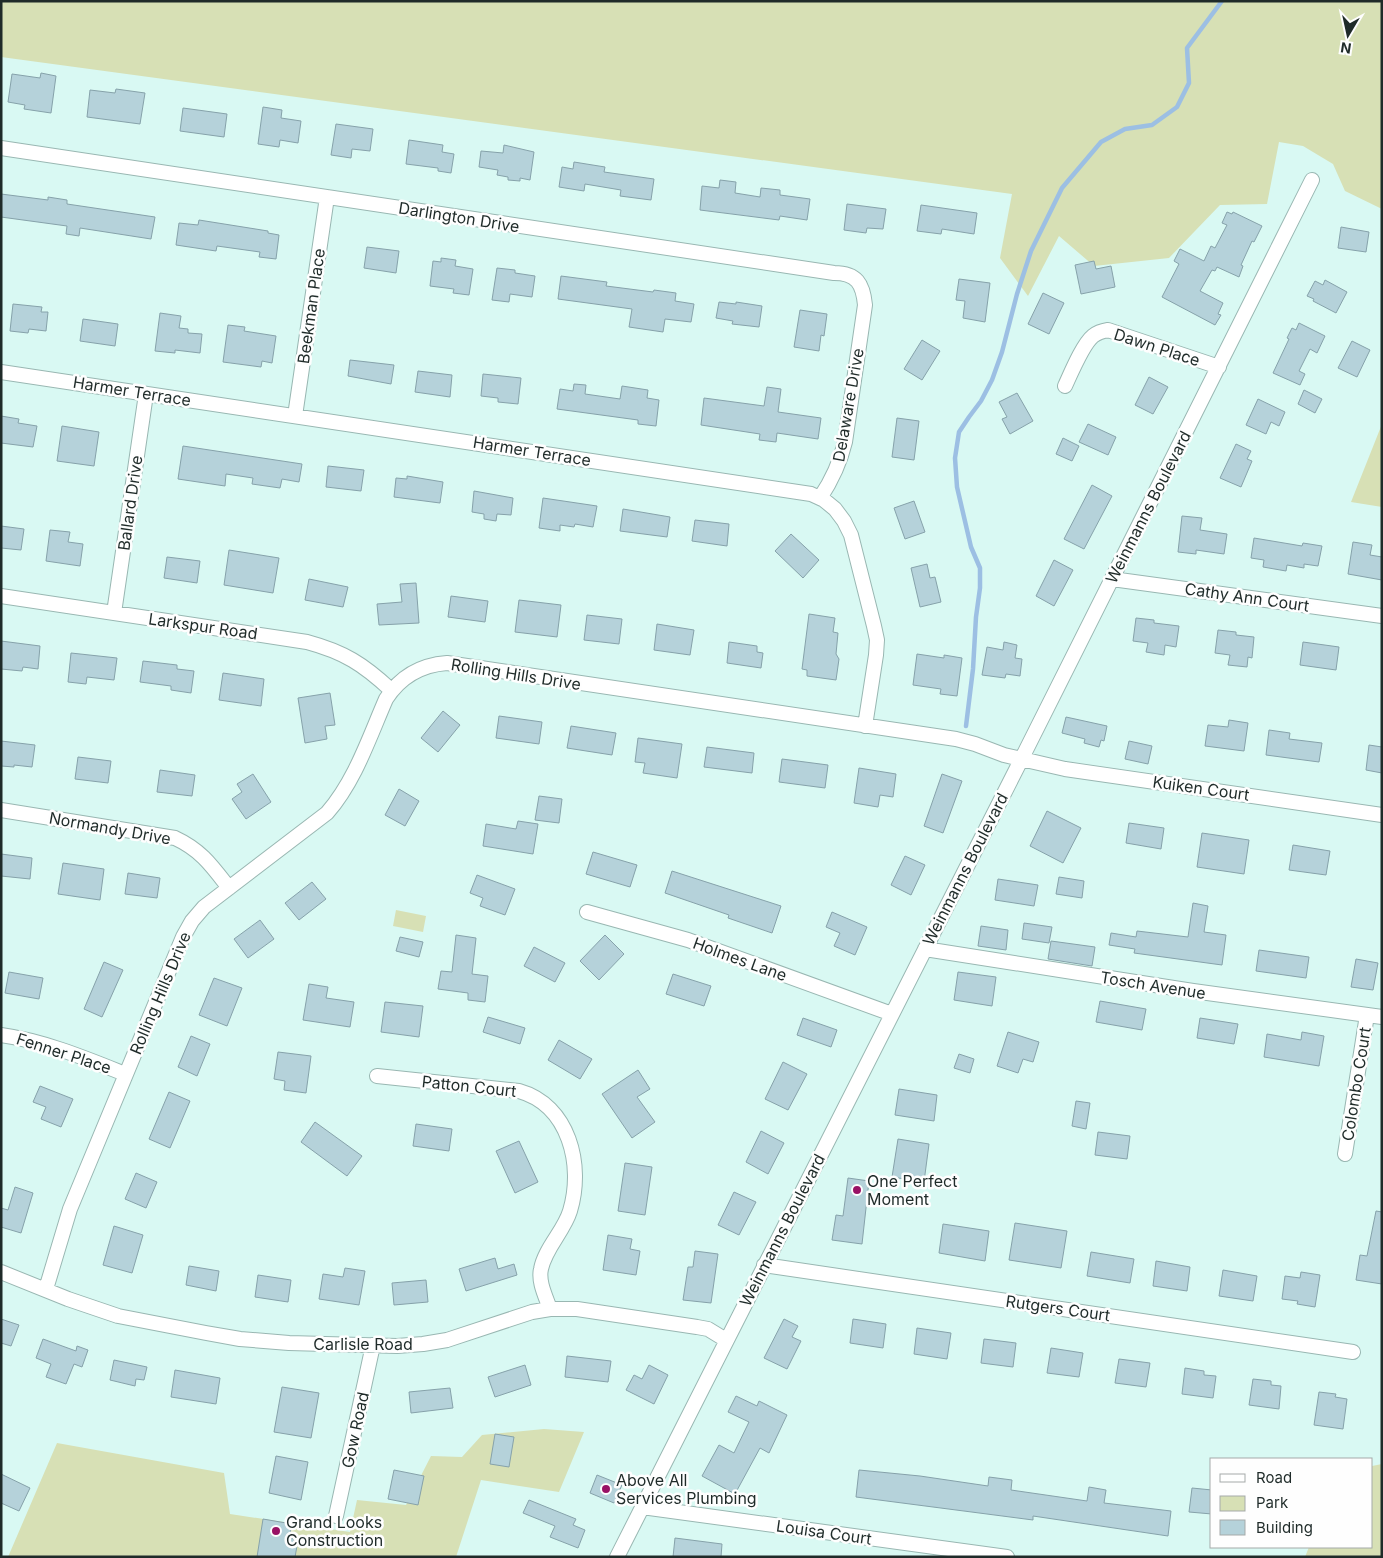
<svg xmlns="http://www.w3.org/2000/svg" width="1383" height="1558" viewBox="0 0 1383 1558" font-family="Inter,sans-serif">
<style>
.green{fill:#d7e0b5}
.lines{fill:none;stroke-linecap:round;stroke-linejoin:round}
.stream{stroke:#9cbfe3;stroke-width:4.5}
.building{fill:#b5d2da;stroke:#86a2aa}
.street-casing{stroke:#99b7b2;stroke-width:16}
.street{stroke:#fff;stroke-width:14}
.poi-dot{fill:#991165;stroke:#fefefe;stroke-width:2}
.labels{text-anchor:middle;stroke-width:5;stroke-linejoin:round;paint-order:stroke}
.street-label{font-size:16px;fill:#1f2b29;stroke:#fefefe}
.poi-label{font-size:16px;fill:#1f2b29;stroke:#fefefe;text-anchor:start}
</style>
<rect width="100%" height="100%" fill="#d9f9f3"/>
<path class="green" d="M1,1h1381v208l-37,-18 -12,-27 -30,-18 -24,-4 -12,62 -47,1 -51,53 -75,8 -35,-30 -31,60 -28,-38 12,-64 -1011,-137z
M1382,424v83l-31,-5z
M396,910l30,6 -3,16 -30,-6z
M544,1429l40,3 -25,60 -78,-12 -25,77h-448l49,-114 167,30 6,41 120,18 7,-32 49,5 25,-49 31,1 20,-22z
M1382,1464v93h-77l4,-10h63v-81z"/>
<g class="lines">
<path class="stream" d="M966,726l7,-57 3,-52 4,-29v-20l-9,-21 -14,-60 -2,-29 4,-26 10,-15 12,-16 11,-21 10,-28 15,-58 14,-43 31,-63 39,-46 24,-13 27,-4 25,-18 12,-24 -2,-35 35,-47"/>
</g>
<path class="building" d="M41,73l15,3 -5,37 -27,-4 1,-4 -17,-3 4,-28 28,4z
M116,89l29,4 -5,31 -53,-7 3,-27 25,3z
M263,107l19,3 -1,8 20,3 -3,22 -18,-3 -1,7 -21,-3z
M183,108l44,6 -3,23 -44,-6z
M336,124l37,5 -3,22 -18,-2 -1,9 -20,-3z
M409,140l34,5 -1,7 12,2 -3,19 -13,-2v-3l-32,-4z
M504,145l30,7 -4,28 -10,-2v3l-12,-1v-3l-11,-2 1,-5 -19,-3 2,-16 22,2z
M574,162l31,5 -1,5 50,7 -3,21 -31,-4 1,-6 -36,-6 -1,7 -25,-4 3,-20 11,2z
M720,180l16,2 -1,11 25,4 1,-9 19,2v5l30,4 -3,21 -27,-4 -1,4 -79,-10 2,-24 17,2z
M1,194l47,6v-3l19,3v4l88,13 -4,22 -71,-11 -1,8 -13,-2 1,-8 -66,-9z
M847,204l39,5 -3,20 -16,-1 -1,5 -22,-3z
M921,205l56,8 -3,21 -32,-5 -1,5 -24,-3z
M1227,212l5,2 1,-2 29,14 -8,16 -2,-1 -11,24 2,1 -4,11 -22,-10 -2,4 -3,-1 -12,21 23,12 -5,11 3,1 -6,10 -53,-28 17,-33 -5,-3 6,-12 24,12 7,-15 4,2 12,-23 -5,-2z
M199,220l69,11v2l11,2 -3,24 -17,-2 1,-5 -43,-6 -1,5 -40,-6 3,-22 19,2z
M1341,227l28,5 -3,20 -28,-4z
M367,247l32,4 -3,22 -32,-5z
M441,258l15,2 -1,6 18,3 -4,26 -16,-2 1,-4 -24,-3 3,-25 8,1z
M1094,261l2,8 15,-3 4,21 -34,7 -6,-29z
M497,268l18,2v3l20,3 -3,21 -22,-3 -1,8 -17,-2z
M561,276l46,6 -1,4 8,1 39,5 1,-2 22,3 -1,8 19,3 -3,18 -26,-3 -2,13 -34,-5 3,-18 -74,-10z
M959,279l31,4 -5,39 -22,-4 2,-17 -9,-1z
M1325,280l22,12 -11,21 -23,-12 1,-2 -7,-3 8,-15 8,4z
M1043,293l21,10 -15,31 -21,-10z
M719,302l17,2v-2l26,4 -3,21 -27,-3 1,-3 -17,-3z
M13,304l29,3 -1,5h7l-2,19 -17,-2 -1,4 -18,-2z
M800,310l27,4 -3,22 -3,-1 -2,16 -25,-4z
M160,313l21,3 -2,12 9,1v4l14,1 -2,19 -25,-3v3l-20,-2z
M83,319l35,5 -3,22 -35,-5z
M1299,323l26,13 -8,17 -7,-4 -11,22 6,3 -5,11 -27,-12 16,-34 -2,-1 5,-10 4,2z
M228,325l17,2 -1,4 32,5 -4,27 -10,-2 -1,6 -38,-5z
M922,340l18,11 -18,29 -18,-11z
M1352,341l18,9 -13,27 -19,-9z
M350,360l44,5 -3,19 -43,-8z
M418,371l34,4 -2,22 -35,-5z
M483,374l38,4 -3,26 -20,-2v-4l-17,-2z
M1149,377l19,10 -15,27 -18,-9z
M574,384l12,1 -1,9 35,5 2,-13 26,4 -1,8 12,2 -3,26 -18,-2v-4l-81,-11 3,-20 13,2z
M767,387l14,2 -3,23 43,6 -3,21 -41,-6 -1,9 -17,-2 1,-6 -59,-9 3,-27 60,8z
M1304,390l18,9 -7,14 -17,-9z
M1017,393l16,28 -23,13 -8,-15 5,-2 -8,-15z
M1258,399l27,13 -6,14 -8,-4 -5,12 -20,-9z
M1,416l18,3 -1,4 19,3 -4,21 -32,-4z
M897,418l22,3 -5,39 -22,-3z
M1088,424l28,13 -8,18 -29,-13z
M62,426l37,6 -5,34 -37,-5z
M1063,438l16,8 -7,15 -16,-7z
M1236,444l15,7 -4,8 5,2 -11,26 -21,-9z
M183,446l119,18 -3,18 -17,-3 -2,9 -28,-4 1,-6 -27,-4 -1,12 -47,-7z
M328,466l36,4 -3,21 -35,-4z
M407,476l36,6 -3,21 -46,-6 2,-19 11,1z
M1092,485l20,11 -28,53 -20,-10z
M474,491l39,7 -2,17 -14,-1 -1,7 -12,-2v-5l-12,-2z
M543,498l54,8 -4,21 -18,-3 -1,3 -14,-2v6l-21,-3z
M914,501l11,31 -20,7 -11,-31z
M623,509l47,8 -3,20 -47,-6z
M1182,516l20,2 -2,12 27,4 -3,20 -28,-4v4l-18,-2z
M695,520l34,4 -2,22 -35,-5z
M1,526l23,3 -3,21 -20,-2z
M50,530l20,2 -2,10 15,2 -3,22 -34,-5z
M791,534l28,26 -16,18 -28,-27z
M1254,538l48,8 1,-3 19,3 -4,20 -14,-2v4l-17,-3 -1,6 -23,-4 1,-7 -13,-2z
M1353,542l19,3 -2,10 12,2v23l-34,-6z
M229,550l50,8 -6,35 -49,-8z
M167,557l33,4 -3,22 -33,-5z
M1054,560l19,10 -19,36 -18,-10z
M927,564l3,14 5,-1 6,25 -21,5 -9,-39z
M309,579l39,8 -5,20 -38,-7z
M416,583l3,40 -40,2 -2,-21 25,-2 -2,-18z
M451,596l37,5 -3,21 -37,-5z
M519,600l42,5 -4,32 -42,-5z
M809,614l26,4 -2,14 5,1 -2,21 3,5 -3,21 -29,-4v-6l-5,-1z
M587,615l35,4 -3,25 -35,-4z
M1136,618l18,2v3l25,3 -3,21 -11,-2 -1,10 -18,-3 2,-9 -15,-2z
M657,624l37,6 -4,25 -36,-5z
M1218,630l18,2v3l18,2 -2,21 -4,-1 -1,10 -19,-2 2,-10 -15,-2z
M1,641l39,5 -2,23 -15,-2 -1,4 -21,-2z
M729,642l28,4v6l6,1 -2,15 -34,-5z
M1004,642l13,3 -2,13 7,1 -2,17 -14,-2 -1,4 -23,-3 5,-28 16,3z
M1303,642l36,5 -3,23 -36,-5z
M71,653l46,5 -3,22 -27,-3 -1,7 -18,-2z
M917,654l27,4v-3l18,3 -5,38 -17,-2 1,-5 -28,-4z
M143,661l34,4v4l17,2 -3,22 -20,-3v-4l-31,-4z
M223,673l41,6 -3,27 -42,-6z
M330,693l5,32 -10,1 2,13 -22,4 -7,-45z
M443,711l17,14 -22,27 -17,-14z
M499,716l43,6 -3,22 -43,-6z
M1066,717l41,9 -3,15 -3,-1 -2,7 -15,-4 1,-4 -23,-6z
M1229,720l19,3 -4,28 -39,-5 3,-21 20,2z
M571,726l45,7 -4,22 -45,-7z
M1269,730l21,3 -1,6 33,4 -3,19 -53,-7z
M638,738l44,6 -5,34 -34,-5 2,-10 -10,-1z
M1,741l34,4 -3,22 -18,-2v2l-13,-1z
M1129,741l23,5 -4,18 -23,-5z
M1369,745l13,2v26l-16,-3z
M707,747l47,6 -2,20 -48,-6z
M78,757l33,4 -3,22 -33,-4z
M782,759l46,6 -3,23 -46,-6z
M859,768l37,6 -3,23 -13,-2 -2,12 -24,-4z
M160,770l35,5 -3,21 -35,-4z
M253,774l18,28 -25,17 -14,-20 10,-7 -5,-8z
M942,774l20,7 -19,52 -19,-7z
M399,789l20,12 -14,25 -20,-11z
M539,796l23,3 -3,24 -24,-3z
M1047,811l34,17 -18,35 -33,-17z
M518,821l20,3 -5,30 -50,-8 3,-22 30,5z
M1129,823l35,5 -3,21 -35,-6z
M1202,833l47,7 -5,34 -47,-7z
M1293,845l37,6 -4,24 -37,-5z
M593,852l44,13 -7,22 -44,-13z
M1,854l31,4 -2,21 -29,-3z
M905,856l20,9 -14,30 -20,-10z
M63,863l41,6 -4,31 -42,-6z
M672,871l109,35 -9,27 -44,-15 1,-3 -64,-22z
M128,873l32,5 -3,20 -32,-4z
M477,875l38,14 -10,26 -25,-9 3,-8 -13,-5z
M1059,877l25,4 -2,17 -26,-4z
M998,879l40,6 -4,21 -39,-6z
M312,882l14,17 -27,21 -14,-17z
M1193,903l15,3 -4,26 22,3 -4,30 -88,-12 1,-4 -26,-4 2,-12 25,4 1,-6 51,6z
M832,912l35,15 -12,28 -21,-9 6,-13 -14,-6z
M260,920l14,19 -26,19 -14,-19z
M1024,923l28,4 -3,16 -27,-4z
M981,926l27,4 -2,20 -28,-4z
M456,935l20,3 -4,36 16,2 -3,26 -17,-2v-7l-30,-4 3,-18 11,1z
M605,935l19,19 -25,26 -19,-19z
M400,937l23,5 -4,15 -23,-6z
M1051,941l44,6 -3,19 -44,-7z
M534,947l31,16 -10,19 -31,-16z
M1259,950l50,7 -3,21 -50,-7z
M1356,959l22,4 -5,27 -22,-3z
M104,962l19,8 -21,47 -18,-8z
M9,972l34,6 -4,21 -34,-6z
M958,972l38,5 -4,29 -38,-6z
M673,974l38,12 -7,20 -38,-12z
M214,978l28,10 -15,38 -28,-11z
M309,984l19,3 -2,11 28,4 -4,25 -47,-7z
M1100,1001l46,8 -4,21 -46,-8z
M385,1002l38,4 -4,31 -38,-5z
M488,1017l37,11 -5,16 -37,-12z
M803,1018l34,12 -6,17 -34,-12z
M1200,1018l38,6 -4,20 -37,-6z
M1008,1032l31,10 -6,20 -10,-3 -5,14 -21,-7z
M1302,1032l22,4 -5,30 -55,-9 3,-23 34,6z
M191,1036l19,8 -13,32 -19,-9z
M559,1040l33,19 -12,20 -32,-19z
M278,1052l33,4 -5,37 -22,-3 1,-9 -11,-2z
M959,1054l15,5 -4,14 -16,-5z
M783,1062l24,12 -19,36 -23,-11z
M638,1070l12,19 -13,8 18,25 -23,16 -30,-44z
M40,1086l33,13 -12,28 -20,-8 5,-12 -13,-5z
M899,1089l38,6 -3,26 -39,-6z
M169,1092l21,9 -20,47 -21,-9z
M1076,1101l14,2 -4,26 -14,-3z
M315,1122l47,34 -15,20 -46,-34z
M416,1124l36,5 -3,22 -36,-5z
M761,1131l23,12 -16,31 -22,-12z
M1098,1132l32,4 -3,23 -32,-4z
M898,1139l31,5 -5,38 -32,-5z
M519,1141l19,41 -23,11 -19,-42z
M625,1163l27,4 -7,48 -27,-4z
M136,1173l21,9 -11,26 -21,-9z
M848,1178l21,3 -7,63 -30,-4 4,-25 7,1z
M15,1187l18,6 -12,40 -20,-6v-19l7,2z
M734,1192l22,10 -17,33 -21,-10z
M1376,1211l6,1v72l-26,-4 4,-25 7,1z
M1015,1223l52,8 -6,37 -52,-8z
M943,1224l46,7 -4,30 -46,-8z
M114,1226l29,9 -11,38 -29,-8z
M608,1235l24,4 -2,10 10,2 -4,24 -33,-5z
M695,1251l23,3 -7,49 -28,-3 5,-33h5z
M1091,1252l43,7 -4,24 -43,-7z
M495,1258l3,11 16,-5 3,11 -51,16 -7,-22z
M1156,1261l34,6 -3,24 -34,-5z
M189,1266l30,5 -3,20 -30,-6z
M345,1268l20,3 -6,34 -40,-6 4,-25 20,3z
M1223,1270l34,6 -4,25 -34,-5z
M1301,1272l19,3 -5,32 -18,-3 1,-3 -16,-2 3,-23 15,2z
M258,1275l33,5 -3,22 -33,-5z
M426,1280l2,22 -34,3 -2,-22z
M1,1319l18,6 -8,21 -10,-3z
M784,1319l14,7 -6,11 9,4 -14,28 -23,-11z
M853,1319l33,5 -3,24 -33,-5z
M917,1328l34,5 -4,26 -33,-5z
M43,1339l33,12 1,-5 11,4 -6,17 -8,-3 -8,20 -20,-7 5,-13 -15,-6z
M984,1339l32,4 -3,24 -32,-4z
M1051,1348l32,5 -4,24 -32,-4z
M567,1356l44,5 -3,21 -43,-5z
M1119,1359l31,4 -4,24 -31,-4z
M114,1360l33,7 -3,13 -8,-1 -1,7 -25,-6z
M525,1365l6,20 -36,12 -7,-20z
M649,1365l19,10 -14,29 -28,-14 8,-15 8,4z
M1185,1368l19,3v4l12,1 -3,22 -31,-4z
M175,1370l45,8 -4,26 -45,-7z
M1253,1379l18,2v4l10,1 -2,23 -30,-4z
M282,1387l37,6 -8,45 -37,-6z
M450,1388l3,20 -42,5 -2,-21z
M1319,1392l17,2 -1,3 12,2 -4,30 -29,-4z
M736,1396l21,10 2,-5 28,14 -18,38 -9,-5 -25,46 -33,-18 17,-31 15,8 15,-31 -21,-10z
M495,1434l19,3 -5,30 -19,-3z
M276,1456l32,6 -7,38 -32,-7z
M394,1470l30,6 -6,29 -30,-6z
M859,1470l61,6 68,10 1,-9 23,3 -1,10 76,11 2,-14 17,3 -2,13 67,8 -3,25 -135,-20v4l-177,-23z
M1,1474l29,14 -11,23 -18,-8z
M597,1475l25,10 -8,18 -24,-10z
M1192,1488l20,2v24l-23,-2z
M529,1500l47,19 -3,6 12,5 -7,18 -28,-11 5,-11 -32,-13z
M263,1519l29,5 -3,14 5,1 -1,6 4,1 -2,11h-38z
M675,1538l47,6 -1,13h-48z"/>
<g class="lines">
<g class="street-casing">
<path id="street" d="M1,148l833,125c23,0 29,11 31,32l-20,137c-5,21 -13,38 -25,56
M1,372l810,122 13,6 11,9 9,12 7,14 23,91 3,14 -1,15 -11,71
M1065,386c6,-13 18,-42 28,-50 5,-4 9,-5 15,-6l111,37
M295,416l32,-219
M1112,579l270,37
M1,596l306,46c37,10 56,22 84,48
M114,613l32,-219
M1,810l174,28c26,12 37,28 54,50
M587,912l101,28 204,74
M925,949l268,42 189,26
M1,1035c43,6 84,23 124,39
M377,1076l142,15c50,14 65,74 51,120 -6,20 -25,37 -29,58 -3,13 5,28 9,40
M1345,1154l22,-139
M764,1265l589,87
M1,1272l67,27 50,17 88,17 34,6 49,4 108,3 26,-2 24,-4 85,-28 18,-3h27l120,18 11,2 18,11
M46,1289l24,-80 113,-272 9,-16 12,-14 123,-94c28,-32 42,-75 59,-114 14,-22 35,-34 61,-36l509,76 19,5 29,11 61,14 317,46
M642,1507l365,50
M336,1516l37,-171
M617,1557l404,-797 291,-580"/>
</g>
<use href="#street" class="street"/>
</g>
<g class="poi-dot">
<circle cx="857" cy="1190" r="5"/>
<circle cx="606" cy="1489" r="5"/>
<circle cx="276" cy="1531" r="5"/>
</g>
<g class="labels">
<g class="street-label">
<text transform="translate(459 217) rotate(9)" y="6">Darlington Drive</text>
<text transform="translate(311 306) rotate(-82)" y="6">Beekman Place</text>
<text transform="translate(1157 347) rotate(18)" y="6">Dawn Place</text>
<text transform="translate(132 391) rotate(9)" y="6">Harmer Terrace</text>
<text transform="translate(848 405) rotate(-80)" y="6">Delaware Drive</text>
<text transform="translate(532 451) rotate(9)" y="6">Harmer Terrace</text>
<text transform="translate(130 503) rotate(-82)" y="6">Ballard Drive</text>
<text transform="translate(1148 507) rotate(-63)" y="6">Weinmanns Boulevard</text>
<text transform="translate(1247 597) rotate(8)" y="6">Cathy Ann Court</text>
<text transform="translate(203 626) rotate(8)" y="6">Larkspur Road</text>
<text transform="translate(516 674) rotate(9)" y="6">Rolling Hills Drive</text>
<text transform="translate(1201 788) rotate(8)" y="6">Kuiken Court</text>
<text transform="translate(110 828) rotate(10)" y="6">Normandy Drive</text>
<text transform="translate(965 869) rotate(-63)" y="6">Weinmanns Boulevard</text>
<text transform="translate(740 959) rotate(20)" y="6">Holmes Lane</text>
<text transform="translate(1153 985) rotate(9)" y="6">Tosch Avenue</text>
<text transform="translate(160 993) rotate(-67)" y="6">Rolling Hills Drive</text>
<text transform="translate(64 1053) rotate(18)" y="6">Fenner Place</text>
<text transform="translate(1356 1084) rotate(-81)" y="6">Colombo Court</text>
<text transform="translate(469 1086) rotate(6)" y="6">Patton Court</text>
<text transform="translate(782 1230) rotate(-63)" y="6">Weinmanns Boulevard</text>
<text transform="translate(1058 1308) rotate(8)" y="6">Rutgers Court</text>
<text x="363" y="1350">Carlisle Road</text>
<text transform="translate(355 1430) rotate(-78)" y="6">Gow Road</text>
<text transform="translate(824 1532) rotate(8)" y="6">Louisa Court</text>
</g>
<g class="poi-label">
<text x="867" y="1187">One Perfect<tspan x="867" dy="18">Moment</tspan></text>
<text x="616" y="1486">Above All<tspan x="616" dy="18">Services Plumbing</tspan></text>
<text x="286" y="1528">Grand Looks<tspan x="286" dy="18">Construction</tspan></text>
</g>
</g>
<rect width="1383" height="1558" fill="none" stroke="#1f2b29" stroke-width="5"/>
<rect x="1210" y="1458" width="162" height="90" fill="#fefefe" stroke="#a5aaa9"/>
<rect x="1220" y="1474" width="25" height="8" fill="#ffffff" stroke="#a5aaa9"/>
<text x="1256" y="1483" font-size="15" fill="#1f2b29">Road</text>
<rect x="1220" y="1496" width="25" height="15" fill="#d7e0b5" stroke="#a5aaa9"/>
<text x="1256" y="1508" font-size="15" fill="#1f2b29">Park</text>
<rect x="1220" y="1520" width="25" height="15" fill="#b5d2da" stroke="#a5aaa9"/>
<text x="1256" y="1533" font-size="15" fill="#1f2b29">Building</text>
<g transform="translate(1348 35) rotate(189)" stroke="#fefefe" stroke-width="4" paint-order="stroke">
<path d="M0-4L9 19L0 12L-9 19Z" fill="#1f2b29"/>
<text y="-8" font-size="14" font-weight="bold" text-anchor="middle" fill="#1f2b29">N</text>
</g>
</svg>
